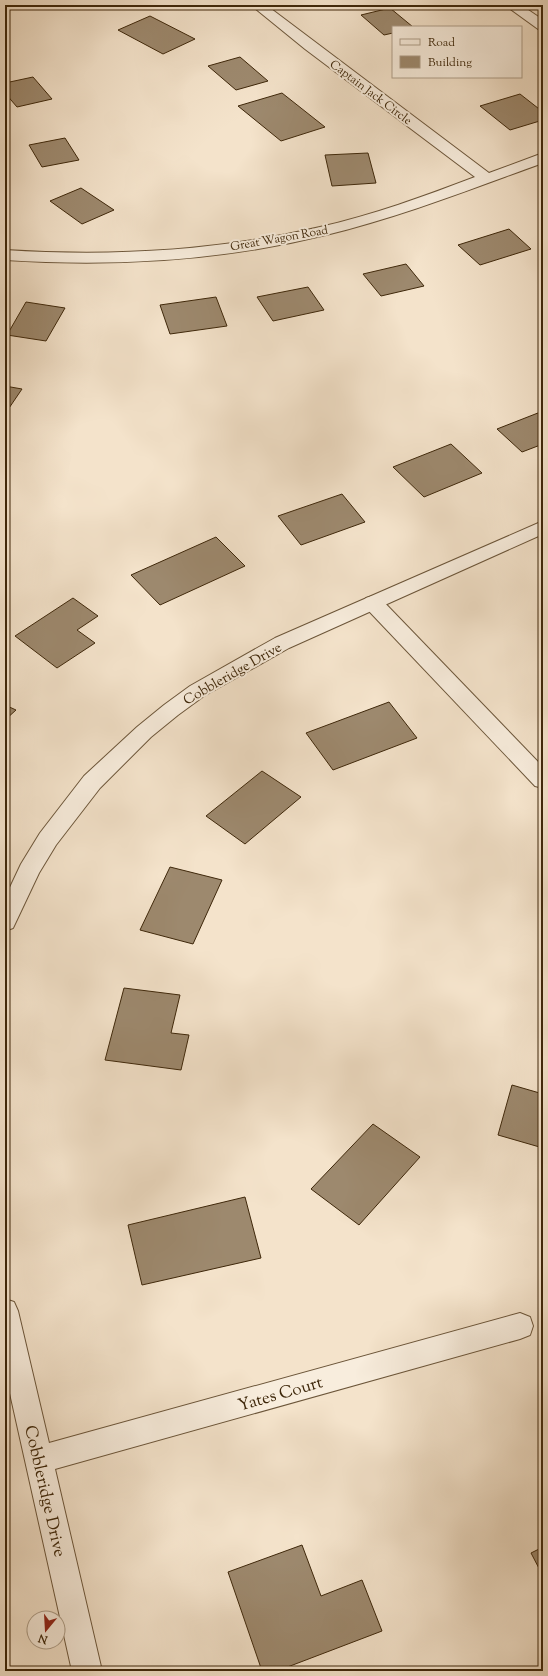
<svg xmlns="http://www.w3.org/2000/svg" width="548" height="1676" viewBox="0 0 548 1676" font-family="'Sorts Mill Goudy',serif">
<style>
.building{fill:#9d896e;stroke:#3e270a}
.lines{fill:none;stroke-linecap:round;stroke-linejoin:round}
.service-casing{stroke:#6c563a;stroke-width:2}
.minor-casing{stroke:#6c563a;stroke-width:2}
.tertiary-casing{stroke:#6c563a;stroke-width:2}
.service{fill:#f8eddd;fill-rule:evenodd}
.minor{fill:#f8eddd;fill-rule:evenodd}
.tertiary{fill:#f8eddd;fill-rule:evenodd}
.labels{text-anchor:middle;stroke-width:4;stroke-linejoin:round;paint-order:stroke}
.far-street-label{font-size:12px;fill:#3e270a;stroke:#f8eddd}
.street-label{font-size:14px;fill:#3e270a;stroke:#f8eddd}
.near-street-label{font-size:17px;fill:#3e270a;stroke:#f8eddd}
</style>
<rect width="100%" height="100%" fill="#f4e3cb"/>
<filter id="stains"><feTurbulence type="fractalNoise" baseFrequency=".005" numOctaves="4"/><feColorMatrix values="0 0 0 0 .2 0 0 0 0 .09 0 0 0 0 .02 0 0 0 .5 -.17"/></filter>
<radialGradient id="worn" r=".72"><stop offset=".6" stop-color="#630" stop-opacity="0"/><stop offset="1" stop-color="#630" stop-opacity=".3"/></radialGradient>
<path class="building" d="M390,8l23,19h-20v6l-9,2 -23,-20z
M150,16l45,23 -32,15 -45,-24z
M240,57l28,24 -32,9 -28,-24z
M33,77l19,22 -35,8 -12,-14v-10z
M282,93l43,34 -44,14 -43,-35z
M520,94l23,18v8l-33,10 -30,-24z
M65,138l14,22 -37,7 -13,-22z
M368,153l8,30 -44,3 -7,-31z
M81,188l33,22 -32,14 -32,-23z
M509,229l22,20 -51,16 -22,-20z
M406,264l18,22 -43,10 -18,-22z
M308,287l16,23 -51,11 -16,-24z
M216,297l11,29 -57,8 -10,-29z
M26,302l39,6 -19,33 -39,-6z
M5,386l17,3 -17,25z
M543,411v33l-21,8 -25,-23z
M451,444l31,29 -58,24 -31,-30z
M342,494l23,28 -64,23 -23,-29z
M216,537l29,29 -85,39 -29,-30z
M73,598l25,18 -21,14 18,13 -38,25 -42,-32z
M389,702l28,36 -84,32 -27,-37z
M5,705l11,5 -11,10z
M262,771l39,26 -56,47 -39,-28z
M170,867l52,13 -29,64 -53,-14z
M124,988l56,7 -9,38 18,2 -8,35 -76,-10z
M512,1085l31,9v54l-45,-13z
M373,1124l47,33 -61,68 -48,-36z
M245,1197l16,61 -119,27 -14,-60z
M302,1545l19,51 41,-16 20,51 -105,40h-15l-34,-99z
M543,1547v29l-12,-23z"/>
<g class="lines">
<g class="service-casing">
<path id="service" d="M373,596l7,2 163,169v21l-8,-2 -169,-178 -3,-5 3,-5z"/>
</g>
<g class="minor-casing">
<path id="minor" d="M251,5h15l223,168 54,-20v10c-72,26 -143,54 -217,72 -105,26 -213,32 -321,25v-10c106,7 212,1 315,-23 53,-12 105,-31 155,-50l-170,-128z
M543,521v13l-254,114 -85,48 -26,19 -27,22 -51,51 -44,57 -17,28 -26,55 -8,3v-33l16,-34 19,-31 44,-57 53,-49 27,-22 26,-19 85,-48z
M5,1299l9,3 4,9 31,132 471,-130 10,4 3,9 -3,9 -10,4 -465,130 47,202h-30l-67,-300z"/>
</g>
<g class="tertiary-casing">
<path id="tertiary" d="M505,5h16l22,15v10l-5,-1z"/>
</g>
<use href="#service" class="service"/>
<use href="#minor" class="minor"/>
<use href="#tertiary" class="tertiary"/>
</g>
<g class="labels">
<g class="far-street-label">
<text transform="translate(371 92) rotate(37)" y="4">Captain Jack Circle</text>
<text transform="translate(279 238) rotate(-10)" y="4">Great Wagon Road</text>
</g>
<g class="street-label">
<text transform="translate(232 673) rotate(-30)" y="5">Cobbleridge Drive</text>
</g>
<g class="near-street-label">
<text transform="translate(280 1393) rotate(-16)" y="6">Yates Court</text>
<text transform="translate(46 1491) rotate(77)" y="6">Cobbleridge Drive</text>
</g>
</g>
<rect width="548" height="1676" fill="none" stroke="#f4e3cb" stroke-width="20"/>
<rect x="6" y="6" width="536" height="1664" fill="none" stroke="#3e270a" stroke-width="2"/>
<rect x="10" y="10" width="528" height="1656" fill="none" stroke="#3e270a"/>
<rect x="392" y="26" width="130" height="52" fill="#f8eddd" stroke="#ae9e89"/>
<rect x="400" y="39" width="20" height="6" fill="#f8eddd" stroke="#ae9e89"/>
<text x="428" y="46" font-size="12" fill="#3e270a">Road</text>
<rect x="400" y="56" width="20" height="12" fill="#9d896e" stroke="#ae9e89"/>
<text x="428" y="66" font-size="12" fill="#3e270a">Building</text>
<g transform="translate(46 1630) rotate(198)"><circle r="19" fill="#f8eddd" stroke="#ae9e89"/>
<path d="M0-3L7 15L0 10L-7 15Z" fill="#8f2418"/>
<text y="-6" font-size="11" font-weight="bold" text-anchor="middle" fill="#3e270a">N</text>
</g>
<rect width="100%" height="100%" filter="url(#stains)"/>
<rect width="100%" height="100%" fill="url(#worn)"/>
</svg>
